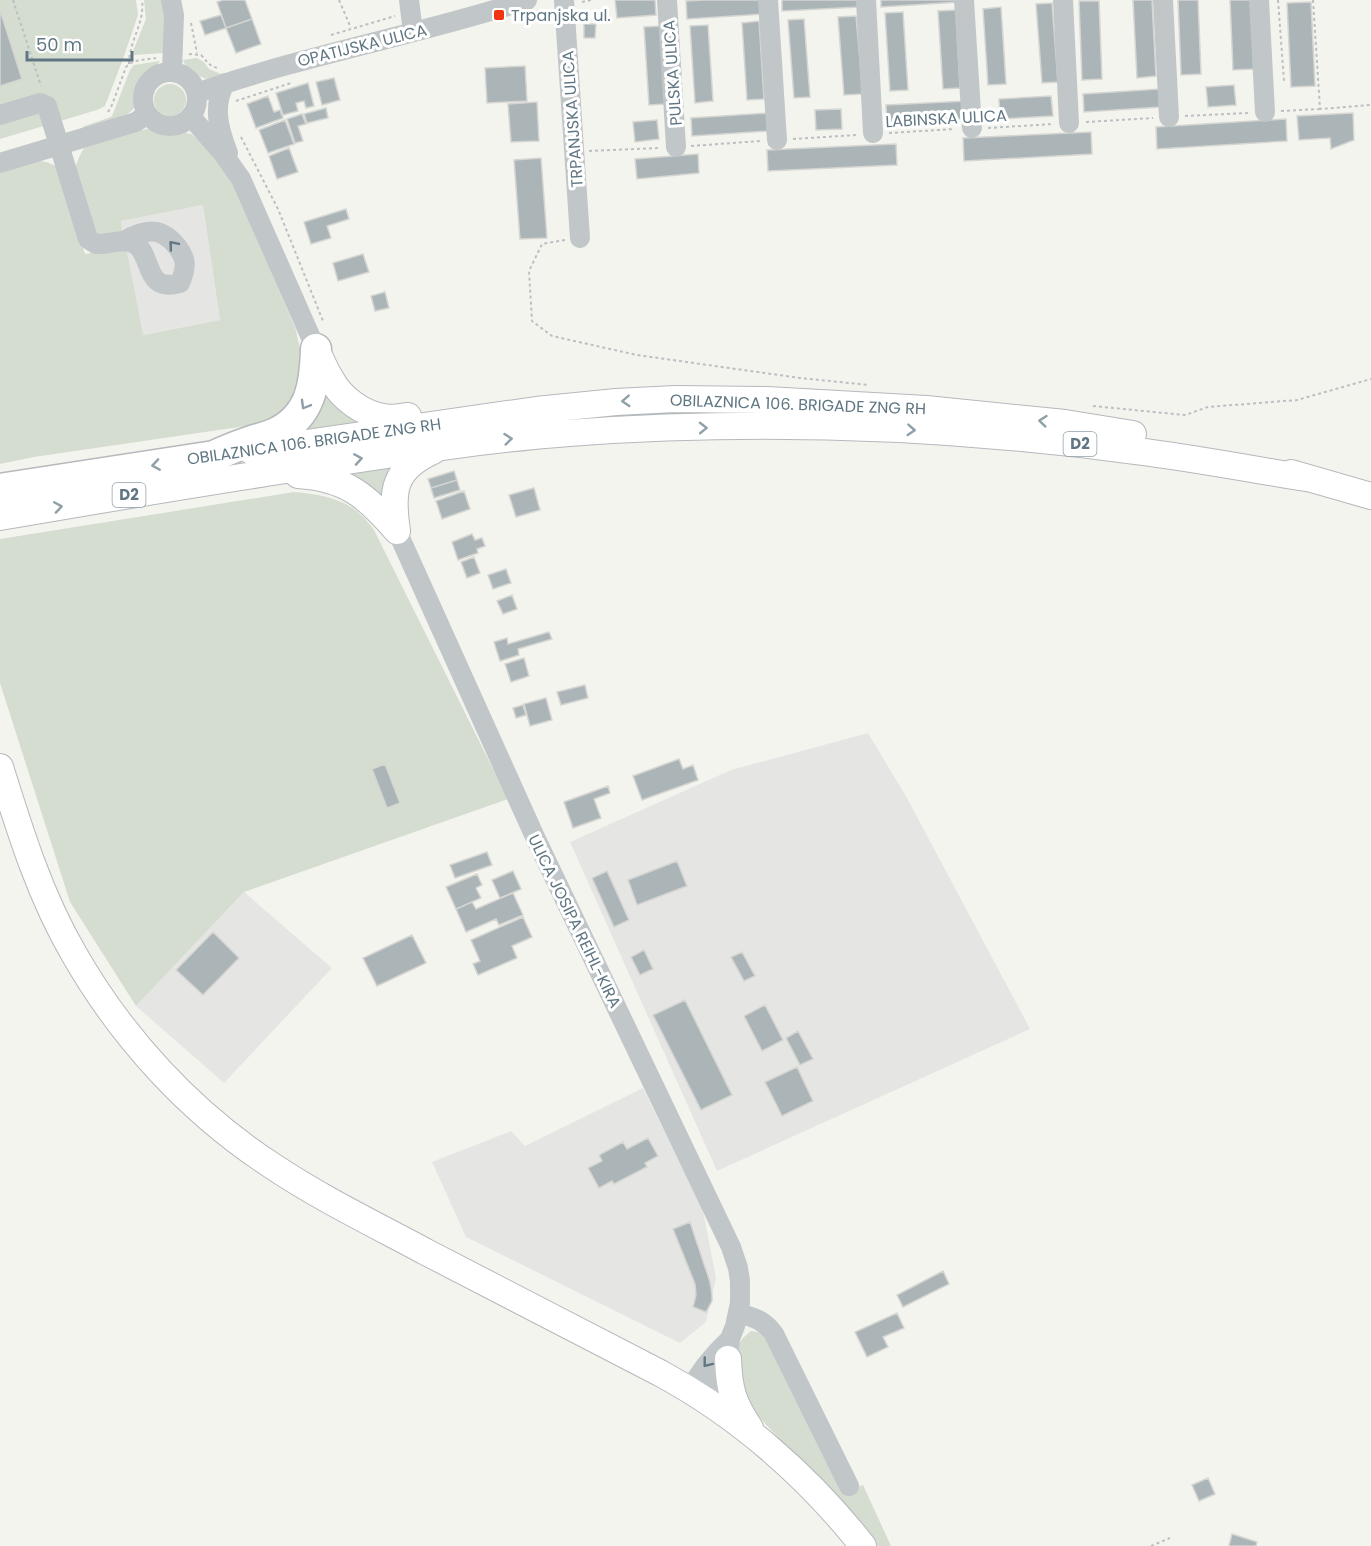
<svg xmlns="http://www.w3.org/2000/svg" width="1371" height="1546" viewBox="0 0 1371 1546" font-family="Poppins,sans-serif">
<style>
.built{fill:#e5e5e3}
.green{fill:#d5dcd0}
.building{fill:#abb5b8;stroke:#d5d5d2;stroke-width:1.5}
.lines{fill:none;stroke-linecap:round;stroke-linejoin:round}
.major-casing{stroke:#b4b9bc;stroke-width:28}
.highway-casing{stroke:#b5b9bc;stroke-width:33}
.path{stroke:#bcbfc1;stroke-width:2;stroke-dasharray:3 3;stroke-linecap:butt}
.minor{stroke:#c1c6c8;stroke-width:20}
.major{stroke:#fff;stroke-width:26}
.highway{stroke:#fff;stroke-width:30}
.oneway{stroke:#607783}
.oneway2{stroke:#90a0a8}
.poi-dot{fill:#f23312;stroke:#fff;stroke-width:2}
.labels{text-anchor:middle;stroke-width:6;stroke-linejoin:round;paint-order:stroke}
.shield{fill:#fff;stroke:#90a0a8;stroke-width:1.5}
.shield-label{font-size:15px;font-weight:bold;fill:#607783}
.poi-label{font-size:16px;fill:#607783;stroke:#fff;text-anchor:start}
.street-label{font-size:16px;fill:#607783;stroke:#fff}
</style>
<rect width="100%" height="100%" fill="#f4f4ef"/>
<path class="built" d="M203,205l17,115 -78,15 -21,-114z
M868,733l39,65 123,231 -313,142 -147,-329 161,-72z
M244,892l88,76 -108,115 -88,-77z
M643,1088l60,122 13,68 -10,44 -26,21 -214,-106 -34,-75 79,-31 14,15z"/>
<path class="green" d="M0,0h136l2,15 -15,44 -18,47 -8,4 -97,29z
M144,0h18l4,24 -2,29 -30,2 -1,-4 13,-32z
M197,58l7,4 5,7 12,5v2l-15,3 -18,-8 -5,-11z
M160,61c-5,8 -14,13 -19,21 -4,7 -4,16 -6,23 -5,15 -36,19 -50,23l-3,-1 26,-9 4,-2 18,-46 4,-5z
M154 100a16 16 0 1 1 32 0a16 16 0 1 1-32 0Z
M146,129l30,5 10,-1 5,1 15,12 27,36 63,148c1,8 4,16 5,24 1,15 -7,46 -19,57 -8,7 -19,11 -29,14l-219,32 -34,7v-293c20,-5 45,-19 60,0l25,83 41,-7 17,88 77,-15 -17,-115 -82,16 2,15h-26l-22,-68 4,-11 5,-9z
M320,382l56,39 -87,12z
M410,457l-21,54 -62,-37z
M294,492c23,2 50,6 67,23 5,4 9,10 13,15l134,269 -264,93 -108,114 -66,-104 -70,-219v-144z
M751,1331l7,1 6,2 80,158 19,-7 28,61h-13l-16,-18 -23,-29 -52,-52 -41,-44 -10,-55 7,-10z"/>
<path class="building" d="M223,0h22l7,19 -26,9 -9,-26z
M615,0h40l1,15 -39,3z
M705,0h59l1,14 -78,5 -1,-18z
M782,0h77l1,7 -78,4z
M881,0h78v2l-78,5z
M1133,0h19l4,76 -19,2z
M1178,0h20l3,74 -20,1z
M1230,0h22l2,69 -21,1z
M1079,1h20l3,78 -20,1z
M1311,2l4,84 -24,1 -4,-84z
M1052,3l6,79 -16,1 -6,-79z
M1001,7l5,77 -18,1 -5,-76z
M0,10l22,69 -22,7z
M956,10l4,78 -17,1 -5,-78z
M903,12l5,78 -18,1 -5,-78z
M221,15l5,13 -21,7 -5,-14z
M856,16l7,78 -19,1 -6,-78z
M252,19l9,25 -25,9 -10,-25z
M804,19l6,78 -16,1 -6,-78z
M759,21l5,78 -17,1 -5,-77z
M584,24h12l-1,14h-11z
M708,25l5,76 -18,2 -5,-77z
M661,26l5,78 -17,1 -5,-78z
M525,66l2,35 -40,2 -2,-35z
M334,78l6,22 -18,5 -6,-23z
M308,83l6,23 -8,2 -2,-7 -8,2 2,8 -15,4 -7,-22z
M1234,85l2,20 -28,2 -2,-20z
M1160,89l1,18 -77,5 -1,-18z
M268,96l6,16 6,-2 3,8 -27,10 -9,-24z
M1051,96l2,20 -53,3 -1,-20z
M967,101l1,18 -81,4 -1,-18z
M537,102l2,39 -28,1 -3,-38z
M326,108l2,10 -21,5 -3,-9z
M841,109l1,20 -26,1 -1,-20z
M768,113l1,18 -77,5 -1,-18z
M1353,113l1,27 -23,9 -1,-11 -31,2 -2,-24z
M302,114l4,10 -8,2 5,15 -8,2 -8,-24z
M1286,119l1,22 -130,8 -1,-22z
M285,120l9,24 -26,9 -9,-23z
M657,120l2,19 -24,3 -2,-20z
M1091,132l1,22 -128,7 -1,-23z
M896,144l1,21 -129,6 -1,-21z
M289,148l9,24 -21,7 -8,-23z
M698,154l1,19 -62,6 -2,-20z
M541,158l6,80 -27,1 -6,-79z
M346,209l3,10 -22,7 4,12 -20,6 -7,-22z
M363,254l6,18 -31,9 -5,-18z
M385,292l4,16 -14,3 -4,-15z
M454,471l3,9 -26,8 -3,-9z
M457,480l3,10 -26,8 -3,-10z
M534,488l6,22 -24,7 -7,-22z
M464,491l6,18 -28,10 -6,-18z
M472,534l3,6 7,-2 3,8 -8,3 1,4 -20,7 -6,-18z
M474,557l6,16 -13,5 -6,-16z
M506,569l5,14 -18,6 -5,-14z
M512,595l5,14 -14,5 -6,-13z
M549,632l3,7 -34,10 1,6 -19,6 -6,-19 13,-4 1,6z
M524,658l5,18 -18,6 -6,-18z
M585,685l3,13 -27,7 -4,-13z
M546,698l6,22 -22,6 -6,-22z
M523,705l3,10 -10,3 -3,-10z
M679,759l4,10 10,-4 5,15 -56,20 -9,-24z
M385,764l15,39 -13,5 -15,-39z
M608,786l2,7 -16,6 7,19 -28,10 -9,-26z
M487,852l5,13 -37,13 -5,-13z
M677,861l10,25 -50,19 -9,-25z
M513,871l8,18 -21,9 -8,-18z
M607,871l22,49 -15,7 -22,-49z
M477,874l5,11 -6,3 5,10 -25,11 -10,-22z
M513,893l10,22 -24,10 -3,-6 -30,13 -10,-23 16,-7 4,7z
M523,917l9,20 -20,9 5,12 -39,17 -5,-11 7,-3 -9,-21z
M213,932l26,26 -36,37 -27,-25z
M412,935l14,28 -49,23 -14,-28z
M644,950l9,19 -13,6 -9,-18z
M742,952l13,24 -11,5 -13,-24z
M685,1000l47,95 -31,15 -48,-95z
M765,1005l18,35 -21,11 -18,-35z
M798,1031l15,28 -13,6 -14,-27z
M797,1067l16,34 -31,15 -17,-34z
M648,1138l10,18 -13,7 2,4 -33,17 -2,-3 -13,7 -11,-20 14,-7 -3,-6 24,-13 4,7z
M690,1222l20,60 2,13v6l-6,11 -13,-5 3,-12 -1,-11 -22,-55z
M943,1271l6,13 -46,23 -6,-12z
M897,1313l7,15 -21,9 5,10 -21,10 -12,-25z
M1208,1478l7,16 -16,7 -7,-16z
M1232,1534l25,8 -1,4h-27z"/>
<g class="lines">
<g class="major-casing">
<path id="major" d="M316,349c5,10 9,21 15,30 10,19 32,35 53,38 7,2 16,0 24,-1
M251,451l285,-41 80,-8 59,-3 92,1 159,9 139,14 68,11
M1291,473l80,23
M298,475c48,3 69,21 99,56
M0,517c111,-19 222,-38 333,-54 78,-12 157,-24 236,-30 189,-14 380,-7 567,18 57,7 114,18 170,27
M397,531c-6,-40 -4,-62 36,-80
M0,767c20,64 40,129 74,187 48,84 116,158 197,211 49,33 103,59 155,87 78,41 156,81 234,121 78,42 148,103 203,173
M728,1359c1,30 5,44 22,69"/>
</g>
<g class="highway-casing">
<path id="highway" d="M0,489l214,-33c11,-5 23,-10 35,-14 8,-3 18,-5 27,-9 35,-17 39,-49 40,-84"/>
</g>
<path class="path" d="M13,0l28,86
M339,0l12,28
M1278,0l6,81
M1313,0l7,109 51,-4
M582,2l9,-2
M191,23l6,30
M331,35l64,-19
M189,54l12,1c6,6 8,12 18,13
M129,64c0,-23 16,-41 13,-64
M236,101l55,-18
M1281,111l39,-2
M108,112l4,-7 14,-38c7,-8 19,-7 30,-9
M1185,116l63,-3
M1086,122l67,-4
M988,128l66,-4
M889,133l66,-4
M241,137l37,72 45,112
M793,139l63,-4
M691,146l69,-5
M589,151l70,-3
M565,240l-23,4 -13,27 3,50 20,15 85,19 163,23 69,7
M1093,406l92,9 23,-8 89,-7 74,-21
M1151,1546l19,-8"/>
<path class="minor" d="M171,0l3,15 -2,57
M409,0l4,32
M564,0l16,238
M667,0l9,147
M768,0l9,140
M866,0l7,133
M964,0l8,128
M1063,0l6,123
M1163,0l6,117
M1259,0l6,112
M143 99a27 27 0 1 1 54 0a27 27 0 1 1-54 0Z
M225,83c-13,24 -6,46 3,70
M197,93c108,-38 221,-58 330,-93
M0,115l40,-12 7,3 41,133 8,5c12,1 25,-6 37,-1 21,9 9,51 47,40 3,-7 6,-17 4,-24 -4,-11 -15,-24 -27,-27 -12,-2 -23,3 -33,9
M191,117l31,35 19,27 75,170
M0,163l136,-41 11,-8
M397,531l138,306 196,410 7,21 2,13v22l-5,23 -5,13 -2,20 -7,15 -7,10 -8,6 -7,2 -9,-2c10,-20 23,-35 40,-51
M739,1313c16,5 25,7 35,21l75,152"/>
<use href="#major" class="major"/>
<use href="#highway" class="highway"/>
</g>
<defs><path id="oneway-chevron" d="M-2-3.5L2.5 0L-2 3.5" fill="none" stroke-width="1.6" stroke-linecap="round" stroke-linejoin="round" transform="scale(1.5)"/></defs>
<g class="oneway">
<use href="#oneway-chevron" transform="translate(173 245) rotate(-130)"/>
<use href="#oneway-chevron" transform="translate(707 1363) rotate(128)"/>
</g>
<g class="oneway2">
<use href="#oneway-chevron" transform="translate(626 401) rotate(177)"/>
<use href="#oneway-chevron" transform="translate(305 405) rotate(120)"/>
<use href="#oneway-chevron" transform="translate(1043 421) rotate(-174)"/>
<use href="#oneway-chevron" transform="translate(703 428) rotate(-1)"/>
<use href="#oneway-chevron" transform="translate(911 430) rotate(4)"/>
<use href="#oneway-chevron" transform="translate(508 439) rotate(-6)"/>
<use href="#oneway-chevron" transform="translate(358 459) rotate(-9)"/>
<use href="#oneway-chevron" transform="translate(156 465) rotate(171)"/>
<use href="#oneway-chevron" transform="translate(58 507) rotate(-9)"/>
</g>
<rect class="poi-dot" x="493" y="9" width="12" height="12" rx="3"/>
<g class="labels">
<g class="shield">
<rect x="1063.5" y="432" width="33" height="24" rx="4.5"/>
<rect x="112.5" y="483" width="33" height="24" rx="4.5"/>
</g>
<g class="shield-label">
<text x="1080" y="449">D2</text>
<text x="129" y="500">D2</text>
</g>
<g class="poi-label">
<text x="511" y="21">Trpanjska ul.</text>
</g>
<g class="street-label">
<text transform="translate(362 45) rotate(-14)" y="6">OPATIJSKA ULICA</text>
<text transform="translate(672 73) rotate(-94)" y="6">PULSKA ULICA</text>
<text transform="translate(946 118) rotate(-3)" y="6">LABINSKA ULICA</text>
<text transform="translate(572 119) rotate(-94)" y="6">TRPANJSKA ULICA</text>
<text transform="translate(798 404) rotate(2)" y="6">OBILAZNICA 106. BRIGADE ZNG RH</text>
<text transform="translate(314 441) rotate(-8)" y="6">OBILAZNICA 106. BRIGADE ZNG RH</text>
<text transform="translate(575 921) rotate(64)" y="6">ULICA JOSIPA REIHL-KIRA</text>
</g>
</g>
<path d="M27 51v9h105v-9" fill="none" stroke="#607783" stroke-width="3"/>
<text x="36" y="51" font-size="18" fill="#607783" stroke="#ffffff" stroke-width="4.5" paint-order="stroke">50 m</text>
</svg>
